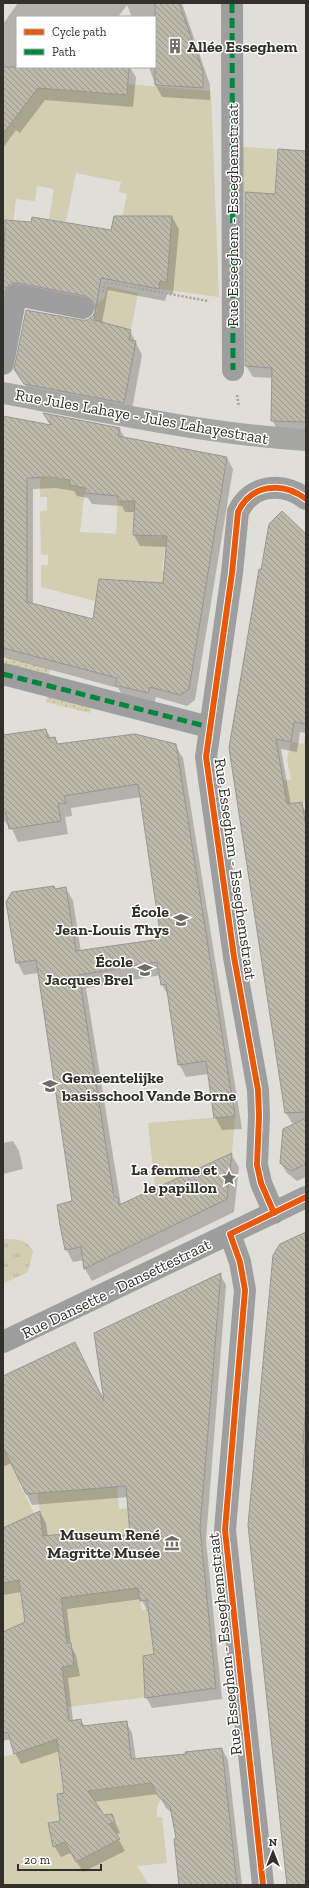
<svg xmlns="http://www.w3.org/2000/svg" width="309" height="1888" viewBox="0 0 309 1888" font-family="'Zilla Slab',serif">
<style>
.grass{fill:url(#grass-dots)}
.park{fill:url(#park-tufts)}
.garden{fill:#d3cdb2}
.shadow{fill:#0003;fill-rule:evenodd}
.building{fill:url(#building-back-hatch);stroke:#979692;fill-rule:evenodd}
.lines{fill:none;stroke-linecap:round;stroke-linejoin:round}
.path{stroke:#a3a2a1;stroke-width:2.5;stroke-dasharray:2 2;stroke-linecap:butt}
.street{stroke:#9e9e9e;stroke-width:22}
.secondary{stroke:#a6a7a5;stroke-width:22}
.tram{stroke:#a6a6a2;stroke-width:1}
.quiet{stroke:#00873e;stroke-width:5;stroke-dasharray:10 5;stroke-linecap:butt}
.cycleway-casing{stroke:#fff;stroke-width:8}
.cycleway{stroke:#e8590c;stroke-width:6}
.labels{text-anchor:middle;stroke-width:3;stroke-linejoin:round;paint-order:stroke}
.poi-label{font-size:16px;font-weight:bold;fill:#31302b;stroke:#fff;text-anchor:end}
.street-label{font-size:16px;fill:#31302b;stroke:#fff}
</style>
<defs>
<pattern id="grass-dots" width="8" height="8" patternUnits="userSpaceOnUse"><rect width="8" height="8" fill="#d3cdb2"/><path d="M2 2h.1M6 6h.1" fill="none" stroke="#b6b099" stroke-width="1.8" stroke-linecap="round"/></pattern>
<pattern id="park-tufts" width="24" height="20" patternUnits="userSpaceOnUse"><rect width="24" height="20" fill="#d3cdb2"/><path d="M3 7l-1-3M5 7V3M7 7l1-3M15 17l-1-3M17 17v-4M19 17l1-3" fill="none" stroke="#b6b099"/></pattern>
<pattern id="building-back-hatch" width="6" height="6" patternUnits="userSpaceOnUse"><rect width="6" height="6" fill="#bcb8aa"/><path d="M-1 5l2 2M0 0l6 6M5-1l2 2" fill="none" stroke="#99968b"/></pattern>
</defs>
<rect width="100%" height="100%" fill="#e0ded8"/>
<path class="grass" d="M6,657l44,12 -2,8 -44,-12z
M48,693l44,12 -2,8 -44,-11z"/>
<path class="park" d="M3,1239c14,1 22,-2 30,12l-5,21 -24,11z"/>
<path class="garden" d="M34,79l80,4 97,8 8,206 -60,-8 6,-34 -43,-36 5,-25 -8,-2 2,-10 -45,-9 -10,49 -17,-3 5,-30 -17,-3 -2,15 -19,-2 -5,44 -8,-6v-108z
M242,147l35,2 -1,22 30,3 -23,21 -41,-3z
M107,286l31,7 -7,37h-40l6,-27 7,-4z
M40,477l30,3v5l15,3 -5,44 36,2 2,-33h4l1,-9 27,1 -16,24 -1,18 29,2 1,-2h4l-5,35 2,1 -1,12 -27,-2 -1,15 -16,29 -26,-6 2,-18 -54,-14v-22h7v-10l-7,-1 -1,-43 7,-1v-13h-7z
M306,727v75l-19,2 -5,-23 9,-2 -4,-19 4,-18 13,2z
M235,1116l-3,37 -77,35 -7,-65z
M5,1451l3,6 27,18 -16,8 17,34h5l-4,-24 80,-7 2,23 9,-1 14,102 8,-1 9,45 -16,2 1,21 13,19 -90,11 -7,-40 14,-2 -3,-22 -14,1 7,-24 -3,-22 -58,-52v-94z
M19,1580l2,14h5l9,27 -32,11v-49z
M56,1730l8,63 -4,28 -12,2 3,14 11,-2 14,27 43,-23 -11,-17 -33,-29 80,-10 2,11 4,5 -4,8v10h5l5,46 -30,3 12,19h-146v-128l11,-3z"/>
<path class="shadow" d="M18,3h164l28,82v15l-48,-3 -7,-13 -6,-17h6v-50h-23l-5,-12 -9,12h-101v50h113l6,10 -3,30 -88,-7 -25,33 -4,-3 -13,18v-124z
M306,152v281l-27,-1 -7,-12 1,-42 -20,-1 -7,-11 30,-171z
M172,217l7,12 -6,65h-6l-2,7 -57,-11 -6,33 28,8 12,24 -11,60 -99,-19 -17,-27 66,-48h6l6,-4 4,-7 -4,-2 -90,-3v-66h1l2,-18 106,11z
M3,417l49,9 67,2 6,10 102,20 6,11 -38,231 -8,6 -31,-9 -2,7 -31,-8 -5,-8 -115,-31zM56,488l18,3 3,5 11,2 4,6 30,2 3,6h10l-1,23 6,11 27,1 -3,37 -70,36 -61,-16v-115z
M306,536v197l-6,-1 -3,20 -16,-3 10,56 10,-2 5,9v365l-9,4 -10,-8 -6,-10 18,-40h-7l-6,-10 -24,-542z
M46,730l5,8h4l4,7h116l8,13 59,371 -20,1 -7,-13 -7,-43 -22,3 -7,-13 -11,-69 -6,-10 -1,-10 -75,13 35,217 110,-51 8,13 -5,45 -142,69 -7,-12 -1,-9 -11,2 -7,-13 7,-48 -35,-228 -14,2 -7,-13 38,-72 11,-2 7,13 8,51 81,-12 -21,-143 -70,11 1,8 -7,1 3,17 -50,8 -8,-17 -2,1 -5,-7v-83z
M13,1141l6,10 4,18 -20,5v-31z
M306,1233v652h-18z
M220,1274l6,11 -20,255 16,159 -70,9 -6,-11 10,-42 -6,-43h-2l-7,-13 -74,10 4,37 5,9 4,21 -12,2 5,43 8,-1 4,7 41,-5 6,11 4,27 51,-6 35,-5 6,11 14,125h-62l-3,-46 -5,-26 -6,-5 -8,-14 -64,8 9,14 9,-1 8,18 -4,2 9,16 -42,21 -12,-19 -10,4 -7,-11 7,-24 4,-28 -5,-43 -39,13 -6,-11 -4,-14 -8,2v-74l23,-45 -5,-30 -18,3v-48l37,-35 6,11 2,14 37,-4 5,8 41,-6 -3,-38 -96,8 -21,-42 -8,4v-89l102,25z"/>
<path class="building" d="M155,3h24l24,68v17l-48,-3z
M3,67h126l-2,28 -89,-7 -35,46z
M278,149l28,2v271l-35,-1 1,-53 -27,-2v-174l30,2z
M114,216h58l-5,66 -7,-1 -1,8 -58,-11 -7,42 37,10 -2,10 7,1 -12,62 -100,-19 -10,-15 12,-59 55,10h6l6,-4 2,-5v-7l-4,-5 -6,-3 -67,-13h-6l-5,4 -4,8 2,-75 26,2 1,-5 79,13z
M43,413l77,15 -2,8 109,21 -38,232 -9,6 -30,-8 -2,6 -33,-8 2,-7 -114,-30v-232l48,9zM49,477l21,3v5l15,3v5l33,3v5h17l-2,34 34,1 -4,47 -64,-4 -6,40 -66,-17v-124z
M282,511l24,23v190l-12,-2 -3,20 -15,-3 11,65 15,-2 4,26v284l-21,1 -56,-365 30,-179 2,1 8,-46z
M46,729l2,9 7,-1 2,7 78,-10 41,10 59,372 -21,2 -8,-57 -28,4 -12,-81 -5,1 -4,-23 -78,13 35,222h4l1,8 113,-52 -5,46 -143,70 -3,-22 -16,3 -5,-25 -3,-20 15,-4 -36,-241 -20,3 -10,-61 6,-10 42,-6 1,3 11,-2 10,64 85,-12 -23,-155 -74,12 2,7 -8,1 3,17 -52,8 -3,-17 -3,1v-78z
M306,1118v46l-15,7 -11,-8 3,-34z
M306,1232v175l-3,35h2l-2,25h3v418h-19l-39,-360 25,-270 7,-11z
M221,1273l-21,255 16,160 -71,10 -2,-42 11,-2 -7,-54 -7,1 -2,-13 -77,10 6,45h4l3,22 -12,2 7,54 12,-2 1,7 45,-5 4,38 55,-5 -1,-2 37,-4 15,137h-58l-5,-46 2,-1 -6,-32 -12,-10 -7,-13 -63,8 16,24 8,-1 3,8 -6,2 11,15 -44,23 -11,-20 -12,5 -5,-24 12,-2 -3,-27 7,-1 -7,-54 -43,15 -6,-21 -5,-1v-100l22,-10 -6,-42 -16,3v-55l37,-17 3,25 43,-4 1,9 43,-7 -4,-48 -100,8 -23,-47v-71l72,-34 29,59 -10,-68z"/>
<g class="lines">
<path class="path" d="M103,292l2,-10 103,19
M237,395l2,12"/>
<path class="street" d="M232,3l1,367
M3,364l13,-69 67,13
M3,674l206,53
M274,1213l-13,-30 -4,-18 2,-49 -1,-26 -24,-133 -28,-200 26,-184 6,-61c13,-28 45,-31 68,-13
M230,1234l10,28 5,28 -20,240 38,355
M3,1342l303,-145"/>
<path class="secondary" d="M3,393c100,18 201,41 303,47"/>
<path class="tram" d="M3,387c99,18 202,42 303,48
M3,399c100,18 201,42 303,48"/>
<path class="quiet" d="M232,3l1,367
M3,674l206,53"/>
<g class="cycleway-casing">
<path id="cycleway" d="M274,1213l-13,-30 -4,-18 2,-49 -1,-26 -24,-133 -28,-200 26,-184 6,-61c13,-28 45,-31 68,-13
M263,1885l-38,-355 20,-240 -5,-28 -10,-28 76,-37"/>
</g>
<use href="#cycleway" class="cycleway"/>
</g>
<defs>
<g id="building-bare" transform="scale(1.2)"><path d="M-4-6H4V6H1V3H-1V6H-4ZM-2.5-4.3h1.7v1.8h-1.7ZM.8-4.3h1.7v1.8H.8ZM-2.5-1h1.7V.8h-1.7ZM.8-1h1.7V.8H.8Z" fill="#6e6d68" stroke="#fff" stroke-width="2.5" paint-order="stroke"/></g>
<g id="school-bare" transform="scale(1.2)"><path d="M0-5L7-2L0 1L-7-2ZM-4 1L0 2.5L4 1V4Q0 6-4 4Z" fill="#6e6d68" stroke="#fff" stroke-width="2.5" paint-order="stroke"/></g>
<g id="sight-bare" transform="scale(1.2)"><path d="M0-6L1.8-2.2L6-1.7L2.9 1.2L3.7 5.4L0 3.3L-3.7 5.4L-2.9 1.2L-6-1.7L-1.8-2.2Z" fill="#6e6d68" stroke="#fff" stroke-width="2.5" paint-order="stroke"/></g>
<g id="museum-bare" transform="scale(1.2)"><path d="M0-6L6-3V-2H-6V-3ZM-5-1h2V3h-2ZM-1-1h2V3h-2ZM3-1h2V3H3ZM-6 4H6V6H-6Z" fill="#6e6d68" stroke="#fff" stroke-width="2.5" paint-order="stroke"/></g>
</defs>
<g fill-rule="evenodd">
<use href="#building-bare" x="175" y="46"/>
<use href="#school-bare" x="181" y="920"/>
<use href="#school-bare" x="145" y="970"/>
<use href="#school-bare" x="50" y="1086"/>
<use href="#sight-bare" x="229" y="1178"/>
<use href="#museum-bare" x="172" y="1543"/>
</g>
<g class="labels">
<g class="poi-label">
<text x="187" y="52" text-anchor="start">Allée Esseghem</text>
<text x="169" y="917">École<tspan x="169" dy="18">Jean-Louis Thys</tspan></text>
<text x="133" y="967">École<tspan x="133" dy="18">Jacques Brel</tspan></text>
<text x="62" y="1083" text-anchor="start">Gemeentelijke<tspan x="62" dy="18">basisschool Vande Borne</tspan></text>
<text x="217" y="1175">La femme et<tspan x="217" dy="18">le papillon</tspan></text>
<text x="160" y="1540">Museum René<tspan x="160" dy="18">Magritte Musée</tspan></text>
</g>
<g class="street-label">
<text transform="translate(232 215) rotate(-90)" y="6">Rue Esseghem - Esseghemstraat</text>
<text transform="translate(142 416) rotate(10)" y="6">Rue Jules Lahaye - Jules Lahayestraat</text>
<text transform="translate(236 869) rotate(82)" y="6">Rue Esseghem - Esseghemstraat</text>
<text transform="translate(116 1288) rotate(-26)" y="6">Rue Dansette - Dansettestraat</text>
<text transform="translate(224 1644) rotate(-96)" y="6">Rue Esseghem - Esseghemstraat</text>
</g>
</g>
<rect width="309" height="1888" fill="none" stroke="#31302b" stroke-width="8"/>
<rect x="16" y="16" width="140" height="52" fill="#ffffff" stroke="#adacaa"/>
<rect x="24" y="29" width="20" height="6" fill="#e8590c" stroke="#adacaa"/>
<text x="52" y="36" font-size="12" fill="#31302b">Cycle path</text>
<rect x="24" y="49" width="20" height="6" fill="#00873e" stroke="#adacaa"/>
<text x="52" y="56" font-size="12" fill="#31302b">Path</text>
<g transform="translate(273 1852)" stroke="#ffffff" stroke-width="3" paint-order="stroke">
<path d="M0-3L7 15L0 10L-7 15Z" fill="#31302b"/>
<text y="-6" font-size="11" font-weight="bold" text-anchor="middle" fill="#31302b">N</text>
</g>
<path d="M18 1864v6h83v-6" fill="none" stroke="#31302b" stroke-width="2"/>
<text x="24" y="1864" font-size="12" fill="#31302b" stroke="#ffffff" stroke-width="3" paint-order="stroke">20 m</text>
</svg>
